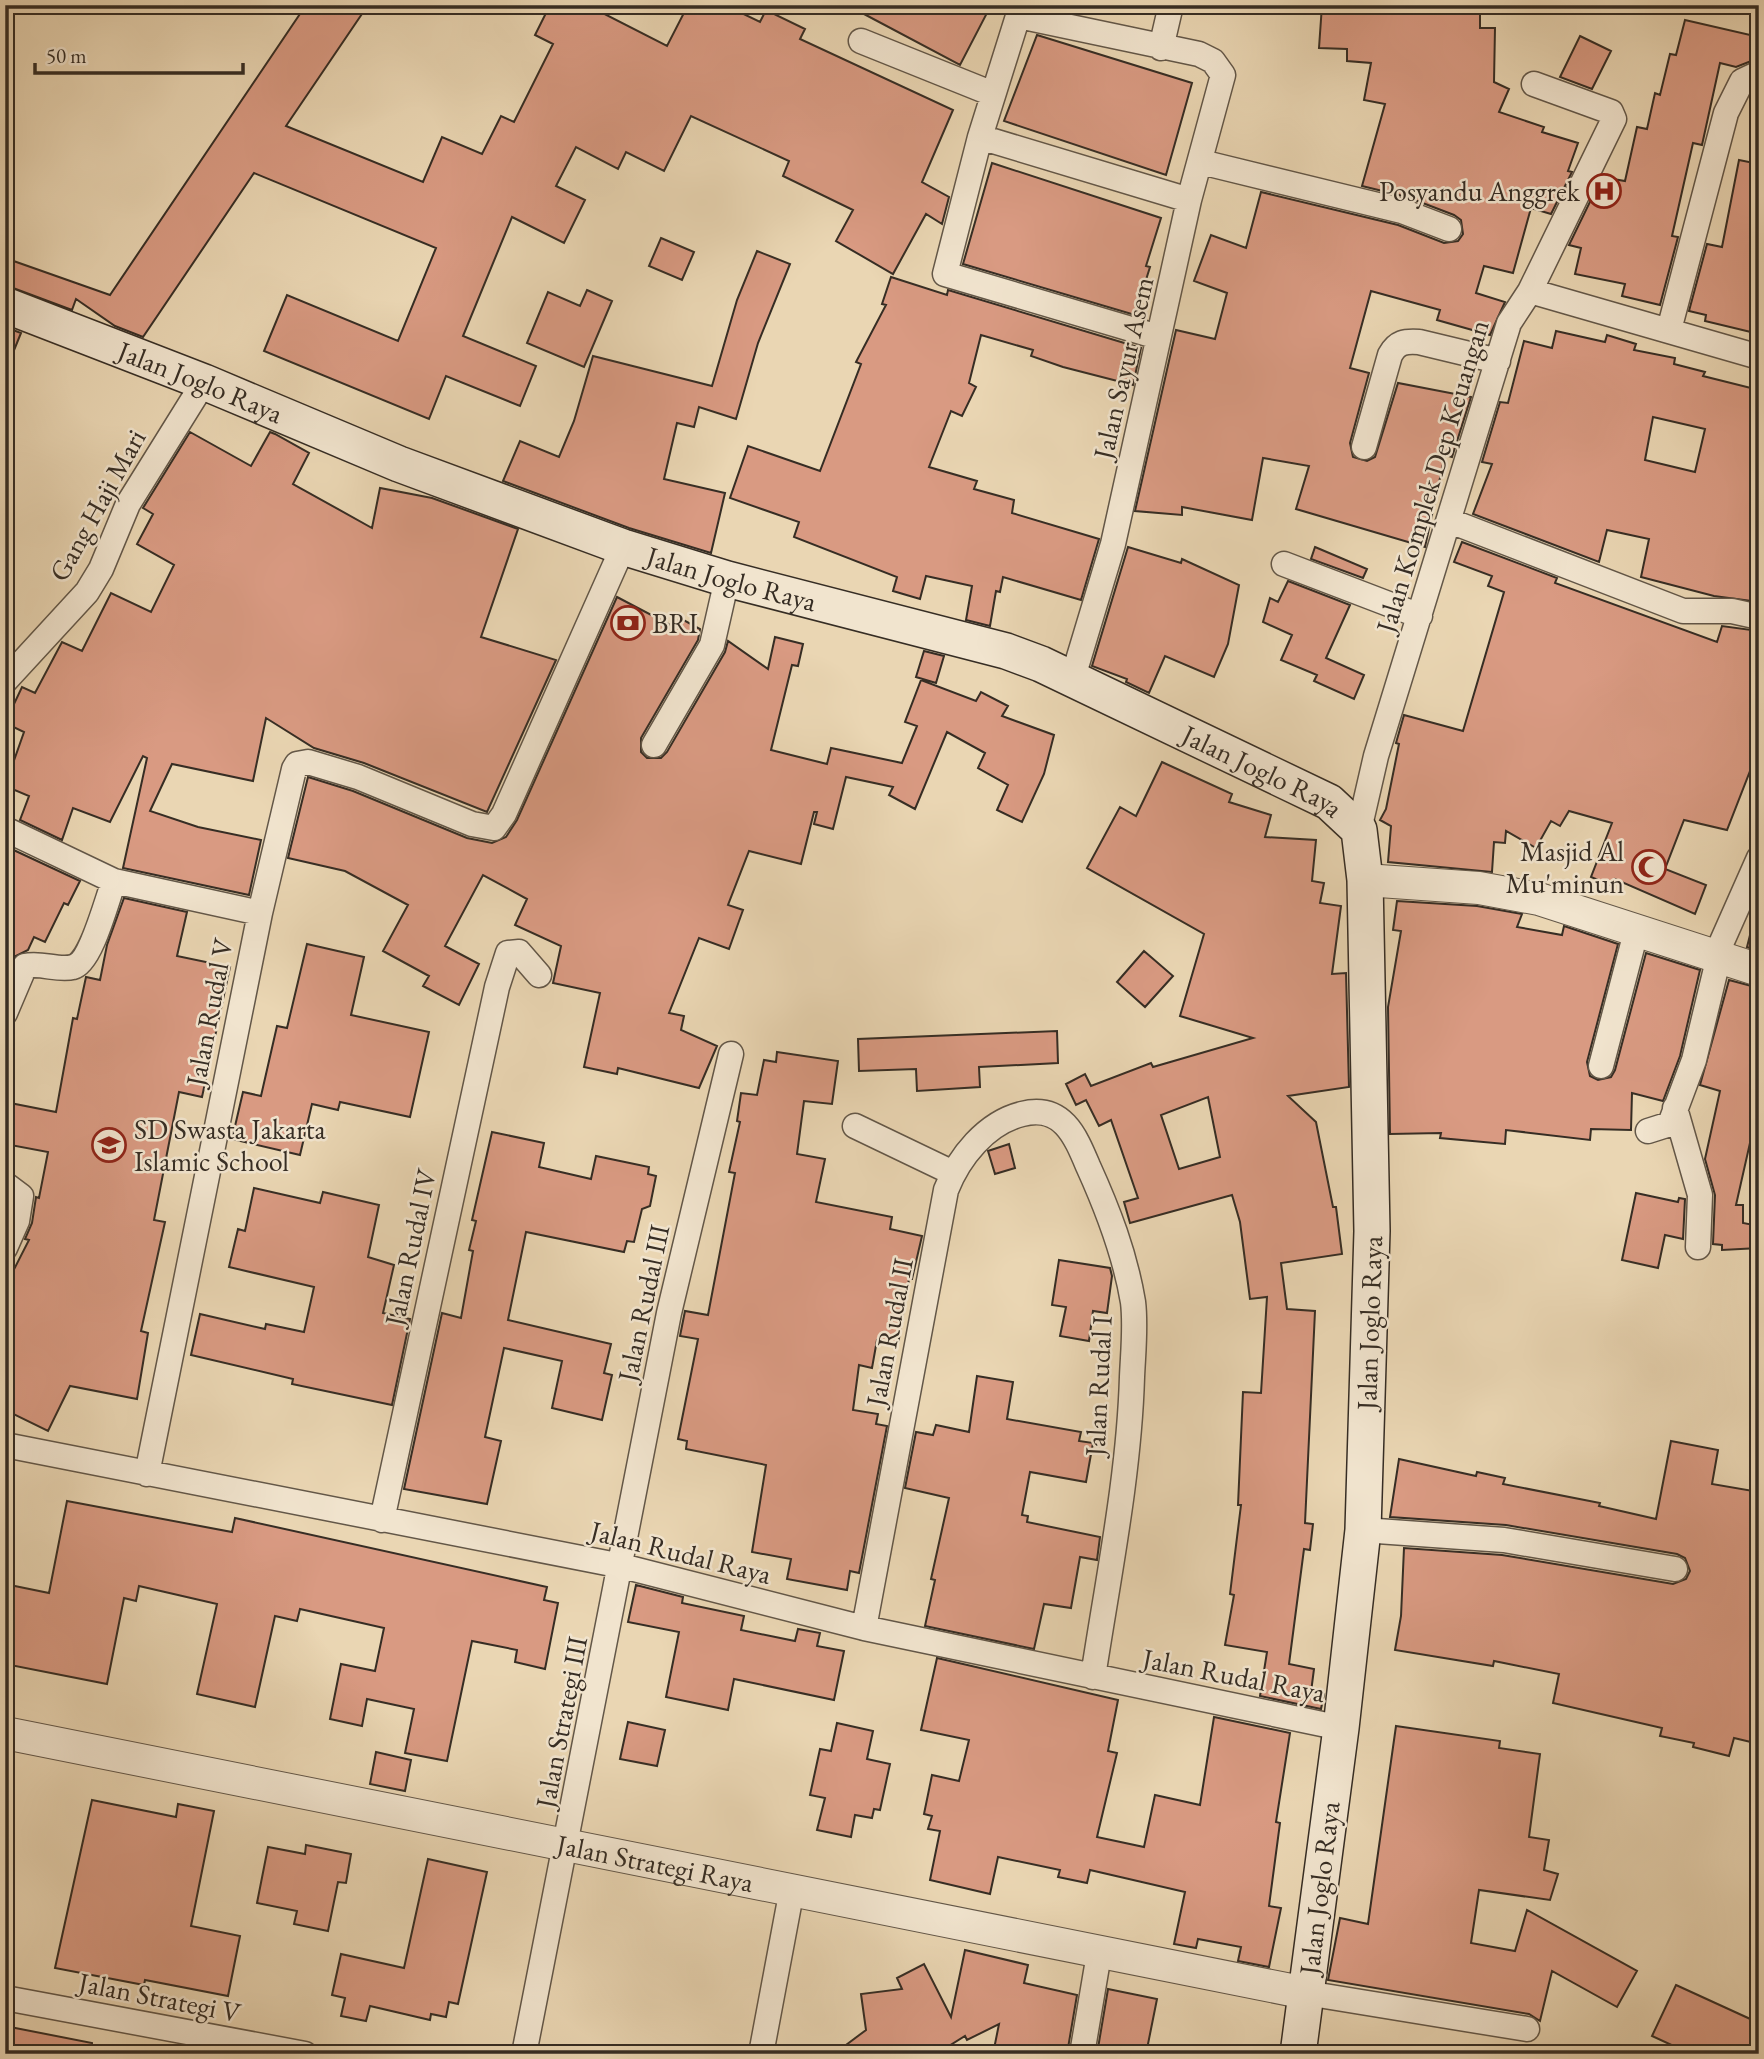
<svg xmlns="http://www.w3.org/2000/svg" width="1764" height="2059" viewBox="0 0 1764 2059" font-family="'EB Garamond',serif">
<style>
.building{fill:#d99a82;stroke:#362d24;stroke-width:2;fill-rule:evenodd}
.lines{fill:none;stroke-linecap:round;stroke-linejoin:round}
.minor-casing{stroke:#635748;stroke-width:27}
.tertiary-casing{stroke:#635748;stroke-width:34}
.secondary-casing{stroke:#362d24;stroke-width:38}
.minor{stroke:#f1e4ce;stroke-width:24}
.tertiary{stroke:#f1e4ce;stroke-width:32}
.secondary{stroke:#f1e4ce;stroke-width:35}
.labels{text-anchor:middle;stroke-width:5;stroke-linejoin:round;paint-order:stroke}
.poi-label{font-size:28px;fill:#362d24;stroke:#f1e4ce;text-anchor:end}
.street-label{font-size:28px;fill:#362d24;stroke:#f1e4ce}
</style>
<rect width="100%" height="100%" fill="#ead6b3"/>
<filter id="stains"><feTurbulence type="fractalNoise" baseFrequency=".00286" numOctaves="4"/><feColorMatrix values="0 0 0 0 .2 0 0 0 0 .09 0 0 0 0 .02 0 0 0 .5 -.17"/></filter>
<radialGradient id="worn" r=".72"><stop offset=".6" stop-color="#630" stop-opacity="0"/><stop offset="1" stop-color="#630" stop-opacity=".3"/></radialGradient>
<path class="building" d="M306,5h62l-82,121 137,56 19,-45 40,17 19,-38 13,6 39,-78 -18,-9 15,-30h37l80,41 21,-41h37l35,17 6,-12 39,19 -5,10 153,71 -31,72 27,15 -7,27 -16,-10 -33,60 -57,-33 17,-31 -70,-34 6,-15 -98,-45 -27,55 -38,-19 -8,17 -42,-22 -20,39 29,14 -21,43 -52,-26 -49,119 73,30 -16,40 -74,-30 -17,43 -165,-68 23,-56 111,46 38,-93 -182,-75 -111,164 -28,-11 -39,-27 -4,11 -67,-25v-27l105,37z
M847,5h126l14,8 -27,52z
M1322,5h158v23h15l-1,54 15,7 -10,23 45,15 -2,5 36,11 -10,28 4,1 -21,42 -20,-6 -18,65 -29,-7 -8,27 29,9 -15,33 -53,-15 3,-10 -69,-19 -21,77 19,5 -19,70 3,14 14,4 8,-4 23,-74 73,14 -19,60 -7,-2 -20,92 -129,-38 13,-43 -46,-8 -11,62 -70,-13v8l-47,-4 41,-181 39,9 12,-46 -33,-12 17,-46 35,13 15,-56 137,33 46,18 14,-2 5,-7 -2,-14 -7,-5 -47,-18 -45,-11 23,-82 -21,-4 7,-37 -24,-2v-12l-28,-1z
M1685,20l74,17v21l-23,9 -16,-4 -18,82 -9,-2 -21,93 6,1 -18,68 -38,-9 3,-12 -50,-10 6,-26 -12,-3 33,-68 23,4 12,-54 10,2 8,-36 5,2 10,-41 6,1z
M1037,35l155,48 -26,92 -162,-54z
M1580,36l31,15 -19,38 -32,-12z
M1739,160l20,4v151l-4,18 -50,-12 1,-6 -17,-4 18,-67 15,3z
M992,163l169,55 -15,48 4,1 -15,48 -172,-51z
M661,238l33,14 -12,28 -33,-14z
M757,251l33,13 -32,79 -22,76 -37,-12 -5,20 -17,-4 -13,56 61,14 -14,60 -82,-25 -126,-47 17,-40 39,16 15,-36 19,-65 119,30 25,-86z
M891,277l56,18 1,-5 193,58 -8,37 -70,-18 -32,-11 2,-6 -52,-15 -12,48 7,4 -14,29 -11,-5 -22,56 48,14 -3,8 40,11 -2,13 87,26 -18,61 -78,-23 -3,15 -4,-1 -6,35 -24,-6 6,-34 -46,-10 -6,23 -27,-8 4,-14 -103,-40 5,-15 -69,-24 18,-52 72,25 41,-107 -5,-2 30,-57 -4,-1z
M587,290l25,11 -28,66 -57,-24 21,-51 32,14z
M5,327l16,6 -15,37 -1,-1z
M1556,331l49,11 2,-7 29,9 -2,6 41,8 -1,6 31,8 -2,4 56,14v212l-45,-6 -73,-19 8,-38 -42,-9 -8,32 -126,-48 19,-50 -10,-2 18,-60 8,1 16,-62 28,7zM1653,417l52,12 -10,43 -50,-12z
M190,432l61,34 19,-34 5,2 34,19 -16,31 79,44 8,-40 52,10 86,31 -37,108 75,23 -69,152 -123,-49 -50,-15 -48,-30 -13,63 -81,-17 -22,47 48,16 63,13 -12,55 -126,-27 24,-110 -4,-2 -33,66 -37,-14 -11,32 -42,-20 9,-24 -24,-10 19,-54 -19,-9 17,-36 13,6 27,-51 20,9 29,-58 40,19 23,-47 -37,-21 16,-30 -10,-6z
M1462,542l95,36 -2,5 162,59 5,-16 37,5v117l-32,82 -43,-10 -19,49 41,16 -11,29 -80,-35 -3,7 -21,-9 21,-54 -43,-12 -9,15 -9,-5 -15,27 -30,-17 -1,12 -11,-1 -2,30 -104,-10 3,-36 -11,-6 6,-11 13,-65 -3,-1 8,-28 59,16 41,-139 -16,-6 4,-10 -38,-14z
M1128,547l53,16 1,-4 57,26 -11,59 -14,33 -49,-21 -16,37 -23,-11 1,-3 -35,-13z
M1315,547l52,22 -4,9 -52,-19z
M1288,581l62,24 -24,53 38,17 -10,24 -40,-18 3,-6 -36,-15 11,-25 -29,-13 7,-24 8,4z
M617,597l57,30 6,-9 20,11 -2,11 -57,98v14l6,6h14l6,-6 58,-100 3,-11 40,28 7,-32 28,7 -5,22 -6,-1 -21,85 56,14 4,-16 71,15 15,-37 -12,-4 16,-42 55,21 5,-9 27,14 -6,10 52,19 -10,39 -22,48 -25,-12 11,-25 -30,-17 7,-15 -38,-21 -32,77 -26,-14 4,-8 -47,-10 -13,52 -19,-5 3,-12h-3l-13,52 -52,-13 -21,54 15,5 -14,39 -30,-11 -30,75 15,3 -3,14 36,16 -18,42 -81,-20 -1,6 -33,-7 16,-74 -47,-10 8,-37 -46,-21 12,-26 -44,-24 -38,71 34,18 -20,41 -36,-19 6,-10 -46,-25 25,-46 -63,-34 -57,-13 20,-81 45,14 114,47 25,5 14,-6 11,-17z
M924,651l20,5 -8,27 -20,-6z
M1162,762l70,32 -3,8 42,13 -6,22 51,3 -4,41 12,2 -4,20 21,3 -9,68 14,-1 3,114 -61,9 28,26 17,85h3l6,47 -61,9 6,46 28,2 -10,212 8,1 -3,26 -6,-1 -15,115 25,5 -3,23 13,2 -3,15 -61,-13 7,-44 -42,-7 9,-50 -4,-1 11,-89h-3l5,-113 18,1 6,-96 -17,2 -10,-77 -8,-27 -102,28 -6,-21 14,-4 -27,-78 -12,6 -13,-26 -10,5 -10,-21 19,-10 6,12 60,-23 2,4 100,-29 -73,-22 24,-82 -117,-66 33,-61 16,9zM1208,1097l12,60 -41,12 -18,-54z
M5,846l75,35 -12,24 -4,-2 -19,39 -11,-5 -6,13 -14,7 -9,-4z
M124,898l63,14 -10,44 53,11 -28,130 -23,-5 -25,128 11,2 -24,109 7,2 -11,66 -67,-13 -22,45 -43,-21v-123l24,-47 -4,-1 7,-16 4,-26 3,1 9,-46 -43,-8v-42l51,10 17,-94 4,1 9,-42 14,3 7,-35z
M1397,901l80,5 45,8 -5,13 45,8 2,-9 54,18 -31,118 3,14 8,4 13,-3 4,-7 31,-117 54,17 -20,86 -17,45 -31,-8 -1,37 -40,-1 -1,11 -84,-10 -1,14 -65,-6 1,-5 -51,1 -2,-127 13,-76 -8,-1z
M1752,927l7,1v23l-12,-4z
M307,944l57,13 -13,58 78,17 -19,85 -70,-15 -2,8 -26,-6 -12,51 -68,-16 11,-47 18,4 16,-70 10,2z
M1144,951l29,25 -28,31 -28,-25z
M1729,980l30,8v115l-23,102h7v18l16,3v22l-37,2v-5l-9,-1 2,-49 -10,-36 15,-68 -20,-6z
M1057,1031l1,32 -79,4 1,20 -63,4 -1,-22 -57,2 -1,-32z
M777,1052l61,9 -6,43 -28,-3 -7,53 28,5 -9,43 76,15 -2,12 32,7 -10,43h-3l-11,65 -21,-4 -5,28 -13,-3 -6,45 25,4 -2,10 11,2 -28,147 -9,-2 -3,19 -60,-11 4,-20 -39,-7 14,-87 -80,-16 1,-8 -9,-2 20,-100 -18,-3 5,-25 23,4 27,-142 -6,-1 11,-50 -3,-1 4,-28 16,2 7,-35 12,2z
M492,1132l52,11 -5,24 52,12 5,-23 53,11 -1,7 8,2 -6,30 -8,3 -8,33 -7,-1 -3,11 -98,-20 -18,88 103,24 -7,29 8,2 -10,45 -50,-12 10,-47 -58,-13 -19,89 16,4 -14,63 -83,-15 38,-176 19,5 12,-67 -4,-1 7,-29 -4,-1z
M1009,1144l6,24 -20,6 -7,-23z
M254,1188l66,15 3,-11 56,13 -11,52 26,8 -11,48 27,6 -18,86 -100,-21 1,-5 -102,-24 9,-41 65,15 1,-5 38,8 10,-45 -85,-20 9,-38 7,2z
M1636,1193l42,9 1,-4 6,1 -2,40 -18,-4 -7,33 -36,-8z
M1059,1260l51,8 2,8 -5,37 -14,-2 -4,30 -29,-5 6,-29 -14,-2z
M977,1376l36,6 -6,37 74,13 -2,9 14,2 -7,39 -56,-10 -8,43 6,1 -1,6 73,15 -3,23 -17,-3 -9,51 -27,-4 -10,45 -109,-23 10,-46 -4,-1 18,-81 -44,-10 11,-56 17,3 3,-10 33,7z
M1671,1441l47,9 -6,34 47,8 -4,26 4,1v225l-25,-6 -5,18 -36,-9 1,-4 -34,-7 2,-8 -109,-25 6,-29 -65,-13 -1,5 -98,-16 6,-34 3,-68 98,7 171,29 13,-5 4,-8 -5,-13 -8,-4 -171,-29 -116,-8 9,-58 77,17 1,-4 28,6 -2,6 97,19 -1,3 57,13z
M67,1501l165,31 3,-14 312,69 -3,13 14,3 -13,66 -30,-7 2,-12 -45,-9 -25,120 -42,-8 9,-44 -47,-10 -5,27 -32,-7 11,-55 34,7 9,-43 -84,-19 -3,12 -22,-5 -20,91 -58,-13 20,-90 -78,-18 -3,15 -12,-3 -17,86 -102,-20v-80l44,9z
M636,1585l47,12 -1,6 62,13 -3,14 54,11 3,-12 22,4 -3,13 27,5 -10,49 -100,-21 -6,31 -62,-13 13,-65 -51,-10z
M937,1658l181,42 -10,51 9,2 -20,84 47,10 11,-52 45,10 14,-88 76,16 -14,89 4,1 -11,83 12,2 -12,59 -31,-6 3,-14 -43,-8 -2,9 -22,-4 11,-52 -95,-22 -3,13 -29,-6 2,-7 -62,-13 -8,37 -60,-14 10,-49 -12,-2 4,-13 -8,-2 8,-39 27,6 10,-41 -48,-10z
M628,1722l37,8 -8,36 -37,-7z
M837,1723l36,8 -6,28 23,5 -10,46 -6,-1 -2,9 -17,-3 -4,22 -34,-7 8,-32 -15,-3 10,-46 11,2z
M1396,1726l104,15 -1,7 41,6 -11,83 20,3 -5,30 14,4 -8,26 -71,-10 -8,53 44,8 12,-41 110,61 -20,36 -65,-36 -12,50 -11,-7 -201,-34 12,-62 28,6z
M376,1752l35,8 -6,31 -35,-7z
M92,1800l84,17 2,-13 36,7 -23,115 49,10 -12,60 -83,-16 -1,5 -89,-17z
M306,1845l45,9 -5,29 -8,-1 -10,49 -34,-7 3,-13 -40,-8 11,-56 37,7z
M428,1859l59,13 -29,132 -9,-2 -3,15 -15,-3 -1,6 -60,-14 -4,15 -25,-5 4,-18 -13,-3 9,-41 63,14z
M965,1950l63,15 -4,18 53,12 -10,59h-74l6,-30 -32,16 -2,-4 -29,18h-102l32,-24 -5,-36 41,-5 -5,-11 27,-14 27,53z
M1676,1985l83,38v31h-68l-39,-18z
M1108,1989l49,10 -11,55h-49z
M5,2026l87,17 -1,11h-86z"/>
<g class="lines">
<g class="minor-casing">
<path id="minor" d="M861,41l132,53
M1161,48l10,-43
M980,137l209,63
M1201,162l201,49 47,18
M1530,291l229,66
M1669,330l57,-217 16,-32 17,-8
M1364,447l26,-92c7,-13 15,-14 29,-13l79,19
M1450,521l233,90h49l27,6
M1284,564l136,52
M1073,677l40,-133 76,-344 34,-125 -10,-14 -14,-7 -181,-38 -38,121 -35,137 213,63
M5,681l82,-89 14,-23 27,-65 76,-122
M654,745l58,-100 15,-66
M5,829l109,52 146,32
M1359,830l17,-74 133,-433 21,-32 84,-172 -3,-7 -77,-28
M1716,955l43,-97
M5,1013l20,-47c16,-4 33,5 48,1 18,-4 34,-68 41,-86
M1601,1066l35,-134
M1675,1108l25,87 -2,52
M855,1126l98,47
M1648,1131l22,-7 24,-64 25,-104
M5,1184l16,12 -4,25 -12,27
M5,1445l617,121 242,62 477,100
M147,1474l113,-561 34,-144 3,-5 11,-2 50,15 114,47 22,4 10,-14 119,-267
M382,1520l115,-533 11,-34 11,-1 20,23
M1363,1530l141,10 171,29
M864,1628l82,-438c13,-33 40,-67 76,-76 40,-10 53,21 66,52 20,44 37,88 45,136 3,24 0,51 -1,75 -3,100 -24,201 -39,300
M1306,1993l221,36
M5,1998l300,56
M524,2054l145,-741 62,-259
M761,2054l31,-165
M1082,2054l17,-100"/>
</g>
<g class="tertiary-casing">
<g id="tertiary">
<path d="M1365,880l114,8 60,11 220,71"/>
<path id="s1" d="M5,1733l1301,260"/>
</g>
</g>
<g class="secondary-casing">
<g id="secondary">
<path id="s2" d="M5,305l199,77 195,82 224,83 104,32 279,72 35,13 288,138 30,28 6,50 7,351 -9,299 -22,198 -43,326"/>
</g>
</g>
<use href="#minor" class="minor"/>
<use href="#tertiary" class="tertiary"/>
<use href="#secondary" class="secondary"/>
</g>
<defs>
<g id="hospital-ring" transform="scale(1.75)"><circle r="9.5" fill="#f1e4ce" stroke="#8f2418" stroke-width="1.5"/><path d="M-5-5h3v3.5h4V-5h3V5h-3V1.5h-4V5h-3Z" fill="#8f2418"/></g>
<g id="bank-ring" transform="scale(1.75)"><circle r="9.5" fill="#f1e4ce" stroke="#8f2418" stroke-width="1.5"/><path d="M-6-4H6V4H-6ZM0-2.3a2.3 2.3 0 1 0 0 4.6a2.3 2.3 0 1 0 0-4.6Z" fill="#8f2418"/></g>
<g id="mosque-ring" transform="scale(1.75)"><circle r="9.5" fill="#f1e4ce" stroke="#8f2418" stroke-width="1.5"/><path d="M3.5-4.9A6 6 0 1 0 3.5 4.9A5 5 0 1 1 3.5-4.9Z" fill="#8f2418"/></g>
<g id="school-ring" transform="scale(1.75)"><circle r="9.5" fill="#f1e4ce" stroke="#8f2418" stroke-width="1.5"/><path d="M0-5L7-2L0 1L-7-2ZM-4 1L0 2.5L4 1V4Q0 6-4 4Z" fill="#8f2418"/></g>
</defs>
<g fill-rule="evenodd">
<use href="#hospital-ring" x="1604" y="191"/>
<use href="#bank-ring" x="628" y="623"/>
<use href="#mosque-ring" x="1649" y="867"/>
<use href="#school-ring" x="109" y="1145"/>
</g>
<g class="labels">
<g class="poi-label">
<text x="1580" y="201">Posyandu Anggrek</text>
<text x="652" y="633" text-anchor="start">BRI</text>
<text x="1624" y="861">Masjid Al<tspan x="1624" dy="32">Mu'minun</tspan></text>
<text x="134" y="1139" text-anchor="start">SD Swasta Jakarta<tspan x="134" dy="32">Islamic School</tspan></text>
</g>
<g class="street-label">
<text transform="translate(1123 368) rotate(-77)" y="10">Jalan Sayur Asem</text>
<text dy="10" stroke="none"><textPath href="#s2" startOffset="210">Jalan Joglo Raya</textPath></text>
<text transform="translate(1432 476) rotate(-73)" y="10">Jalan Komplek Dep Keuangan</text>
<text transform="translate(97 505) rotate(-61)" y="10">Gang Haji Mari</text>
<text dy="10" stroke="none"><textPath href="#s2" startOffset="777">Jalan Joglo Raya</textPath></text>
<text dy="10" stroke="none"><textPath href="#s2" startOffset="1344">Jalan Joglo Raya</textPath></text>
<text transform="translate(209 1012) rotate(-79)" y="10">Jalan Rudal V</text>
<text transform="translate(410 1247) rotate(-78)" y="10">Jalan Rudal IV</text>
<text transform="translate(643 1303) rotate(-78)" y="10">Jalan Rudal III</text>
<text transform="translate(1369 1323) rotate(-88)" y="10">Jalan Joglo Raya</text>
<text transform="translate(889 1332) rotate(-79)" y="10">Jalan Rudal II</text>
<text transform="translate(1098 1386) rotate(-87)" y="10">Jalan Rudal I</text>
<text transform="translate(681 1552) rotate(14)" y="10">Jalan Rudal Raya</text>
<text transform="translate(1234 1675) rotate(11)" y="10">Jalan Rudal Raya</text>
<text transform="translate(561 1722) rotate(-79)" y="10">Jalan Strategi III</text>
<text dy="10" stroke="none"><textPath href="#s1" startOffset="663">Jalan Strategi Raya</textPath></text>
<text transform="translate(1319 1888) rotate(-83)" y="10">Jalan Joglo Raya</text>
<text transform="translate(160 1997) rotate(11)" y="10">Jalan Strategi V</text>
</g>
</g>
<rect width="1764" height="2059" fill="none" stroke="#ead6b3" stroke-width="28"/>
<rect x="7" y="7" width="1750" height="2045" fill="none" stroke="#362d24" stroke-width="3.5"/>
<rect x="14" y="14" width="1736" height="2031" fill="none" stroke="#362d24" stroke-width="2"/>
<path d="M35 63v10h208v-10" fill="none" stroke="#362d24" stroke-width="3.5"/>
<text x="46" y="63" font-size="21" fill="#362d24" stroke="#f1e4ce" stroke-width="5" paint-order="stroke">50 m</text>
<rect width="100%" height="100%" filter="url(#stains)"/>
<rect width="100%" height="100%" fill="url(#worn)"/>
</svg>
